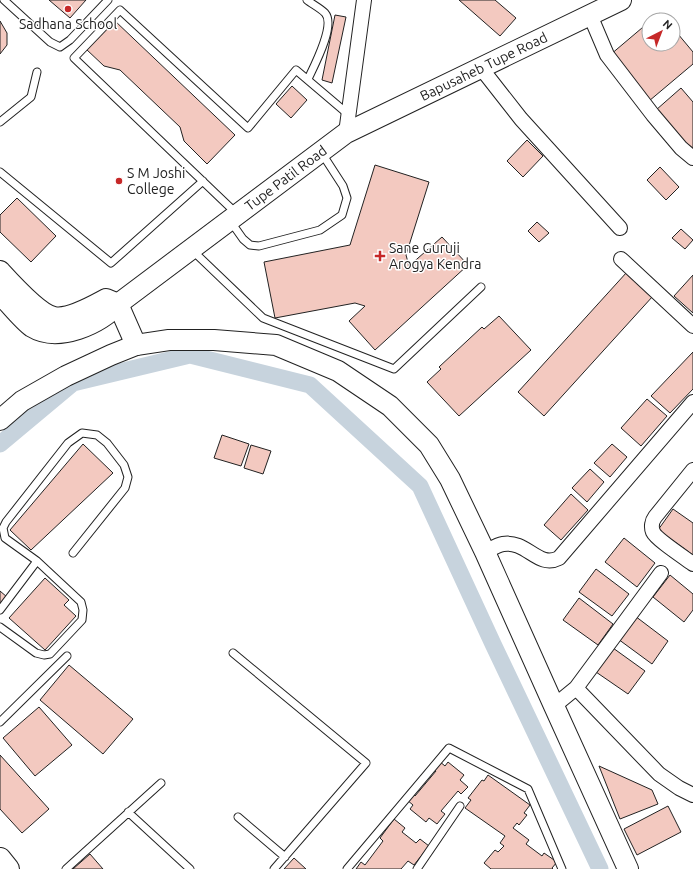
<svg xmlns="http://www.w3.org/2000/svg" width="693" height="869" viewBox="0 0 693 869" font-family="Ubuntu,sans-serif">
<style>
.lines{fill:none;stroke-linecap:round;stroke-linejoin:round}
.canal{stroke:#c7d3dd;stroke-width:17}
.building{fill:#f3c9c0;stroke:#222}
.lane-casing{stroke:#222;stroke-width:9}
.street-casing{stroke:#222;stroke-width:16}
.secondary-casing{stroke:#222;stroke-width:22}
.highway-casing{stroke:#222;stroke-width:24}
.lane{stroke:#fff;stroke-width:7}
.street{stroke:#fff;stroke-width:14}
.secondary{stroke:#fff;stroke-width:20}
.highway{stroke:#fff;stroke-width:22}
.poi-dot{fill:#c62828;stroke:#fff;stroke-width:1.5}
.labels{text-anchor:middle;stroke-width:3;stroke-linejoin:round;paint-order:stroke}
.poi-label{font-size:14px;fill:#222;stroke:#fff;text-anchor:start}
.street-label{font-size:14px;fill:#222;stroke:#fff}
</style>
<rect width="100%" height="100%" fill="#fff"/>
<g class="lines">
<path class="canal" d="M0,444l73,-61 117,-28 120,30 110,101 73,158 107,225"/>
</g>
<path class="building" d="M49,0h37l-16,18z
M459,0h36l21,18 -16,18z
M660,13l6,7h-14z
M335,15l11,2 -14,66 -10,-3z
M114,20l121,115 -28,29 -23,-23 -4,-14 -60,-57 -16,-4 -18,-17z
M0,21l7,12v12l-7,9z
M649,22v22h24v-16l20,24v12l-44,37 -39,-46z
M292,86l15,14 -16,18 -15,-14z
M681,88l12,14v49l-37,-41z
M527,140l16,16 -20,21 -16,-16z
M375,165l54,17 -23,73 3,11 33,-29 26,28 -93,85 -26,-29 16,-15 -10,-3 -80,15 -11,-56 86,-17z
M660,167l19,20 -13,13 -19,-20z
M17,198l39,38 -25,26 -31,-30v-17z
M537,222l12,11 -10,9 -11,-11z
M681,229l12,11 -8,9 -13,-11z
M627,272l26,24 -109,120 -26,-24z
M693,275v38l-19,-17z
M499,316l32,34 -72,66 -32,-34 14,-13 -2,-2 43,-40 2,2z
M693,352v37l-23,24 -19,-17z
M647,399l20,17 -26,30 -20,-18z
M222,435l27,9 -8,22 -27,-8z
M83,444l30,29 -82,77 -21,-20z
M612,444l15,13 -17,20 -16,-14z
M251,445l20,6 -8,23 -19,-6z
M590,469l14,13 -17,20 -15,-14z
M571,494l17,16 -27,30 -17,-15z
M673,509l20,14v32l-35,-25z
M624,538l31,25 -18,24 -32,-25z
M596,569l33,25 -17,22 -33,-24z
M670,575l23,19v16l-9,12 -31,-25z
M45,578l24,22 -5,5 12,11 -31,34 -36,-32z
M0,591l7,6 -7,7z
M579,598l34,26 -15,21 -35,-25z
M635,616l33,25 -16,23 -34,-25z
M613,648l32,23 -17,23 -32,-22z
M69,665l64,54 -30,35 -63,-54z
M39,707l33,38 -37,31 -32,-38z
M0,755l49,54 -27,24 -22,-24z
M439,761l6,5 3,-4 16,13 -4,5 8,7 -7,7 -3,-3 -17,20 4,3 -8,10 -8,-6 -3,4 -16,-13 3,-4 -6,-5 5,-7 3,3 21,-25 -3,-2z
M599,766l53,24 6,14 -38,15z
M488,775l42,30 -6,8 3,2 -8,10 -2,-2 -4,5 16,12 -3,4 16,12 2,-3 13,9 -5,6 1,1h-62l-7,-6 11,-13 3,2 6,-6 -4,-3 5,-7 -40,-28 6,-8 -3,-2 14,-18 2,1z
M668,806l13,26 -44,23 -13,-26z
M394,819l11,9 -3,4 14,11 4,-4 9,7 -15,19 -6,-4 -7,8h-45l5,-7 4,3 18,-24 -3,-3z
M90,854l13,15h-30z
M294,858l12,11h-22z"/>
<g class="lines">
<g class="lane-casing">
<path id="lane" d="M4,0l46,42 10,5 10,-7 38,-40
M307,0c5,4 13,8 18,13 11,12 -11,53 -17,66
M0,122l31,-25 6,-25
M0,172l111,91 92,-82
M237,214l-163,-156 46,-48 128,118 48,-58 53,45
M231,222l12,17 7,6 9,1 61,-16 22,-15 5,-17 -4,-12 -22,-34
M193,251l70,67 131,51 87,-82
M0,610l37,-49
M0,627l36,26 8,2 6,-1 32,-34 1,-10 -2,-8 -44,-41 -32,-23 -2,-10 3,-6 62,-79 14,-10 15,2 10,8 17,22 4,12 -3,11 -52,65
M233,653l133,110 -92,106
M0,722l67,-66
M128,812l62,57
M238,817l47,40
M66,869l95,-86
M347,869l102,-121 79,41 34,80
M417,869l43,-63"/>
</g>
<g class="street-casing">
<path id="street" d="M590,15l17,40 46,60 28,33 12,10
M481,68l40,51 99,109
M346,133l18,-133
M621,259l72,67
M693,470l-38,47c-3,4 -4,10 -2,15 3,7 32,26 40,32
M485,552c6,-3 12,-7 18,-8 24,-4 35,25 56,14l134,-156
M576,688l83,86 20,14 14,7
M554,706l22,-18 85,-115"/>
</g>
<g class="secondary-casing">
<g id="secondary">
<path d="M0,271c11,12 39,43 54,46 15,3 39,-11 52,-18l12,5"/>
<path id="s1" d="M0,294c8,8 23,27 32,33 26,16 69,-3 86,-23l228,-171 275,-133"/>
<path d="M118,304l18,41"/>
<path d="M0,420l22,-19 44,-25 45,-21 25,-10 33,-5h45l62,5 62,26 52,35 39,39 21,34 35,73 69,154 74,163"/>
</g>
</g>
<g class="highway-casing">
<path id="highway" d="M0,859l8,10"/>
</g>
<use href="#lane" class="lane"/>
<use href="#street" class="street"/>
<use href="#secondary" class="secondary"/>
<use href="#highway" class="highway"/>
</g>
<g class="poi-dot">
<circle cx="68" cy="9" r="4"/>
<circle cx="119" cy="181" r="4"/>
<path d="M378 250h4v4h4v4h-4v4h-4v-4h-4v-4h4z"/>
</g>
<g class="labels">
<g class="poi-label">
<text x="68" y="29" text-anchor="middle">Sadhana School</text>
<text x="127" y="178">S M Joshi<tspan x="127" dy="16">College</tspan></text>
<text x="389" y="253">Sane Guruji<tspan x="389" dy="16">Arogya Kendra</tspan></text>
</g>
<g class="street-label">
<text dy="5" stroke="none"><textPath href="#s1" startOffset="579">Bapusaheb Tupe Road</textPath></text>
<text dy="5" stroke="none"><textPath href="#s1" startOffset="351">Tupe Patil Road</textPath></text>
</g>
</g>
<g transform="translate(661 32) rotate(42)"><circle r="19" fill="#ffffff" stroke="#a7a7a7"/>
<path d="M0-3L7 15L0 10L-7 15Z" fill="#c62828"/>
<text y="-6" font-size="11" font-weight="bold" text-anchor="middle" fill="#222222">N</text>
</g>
</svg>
